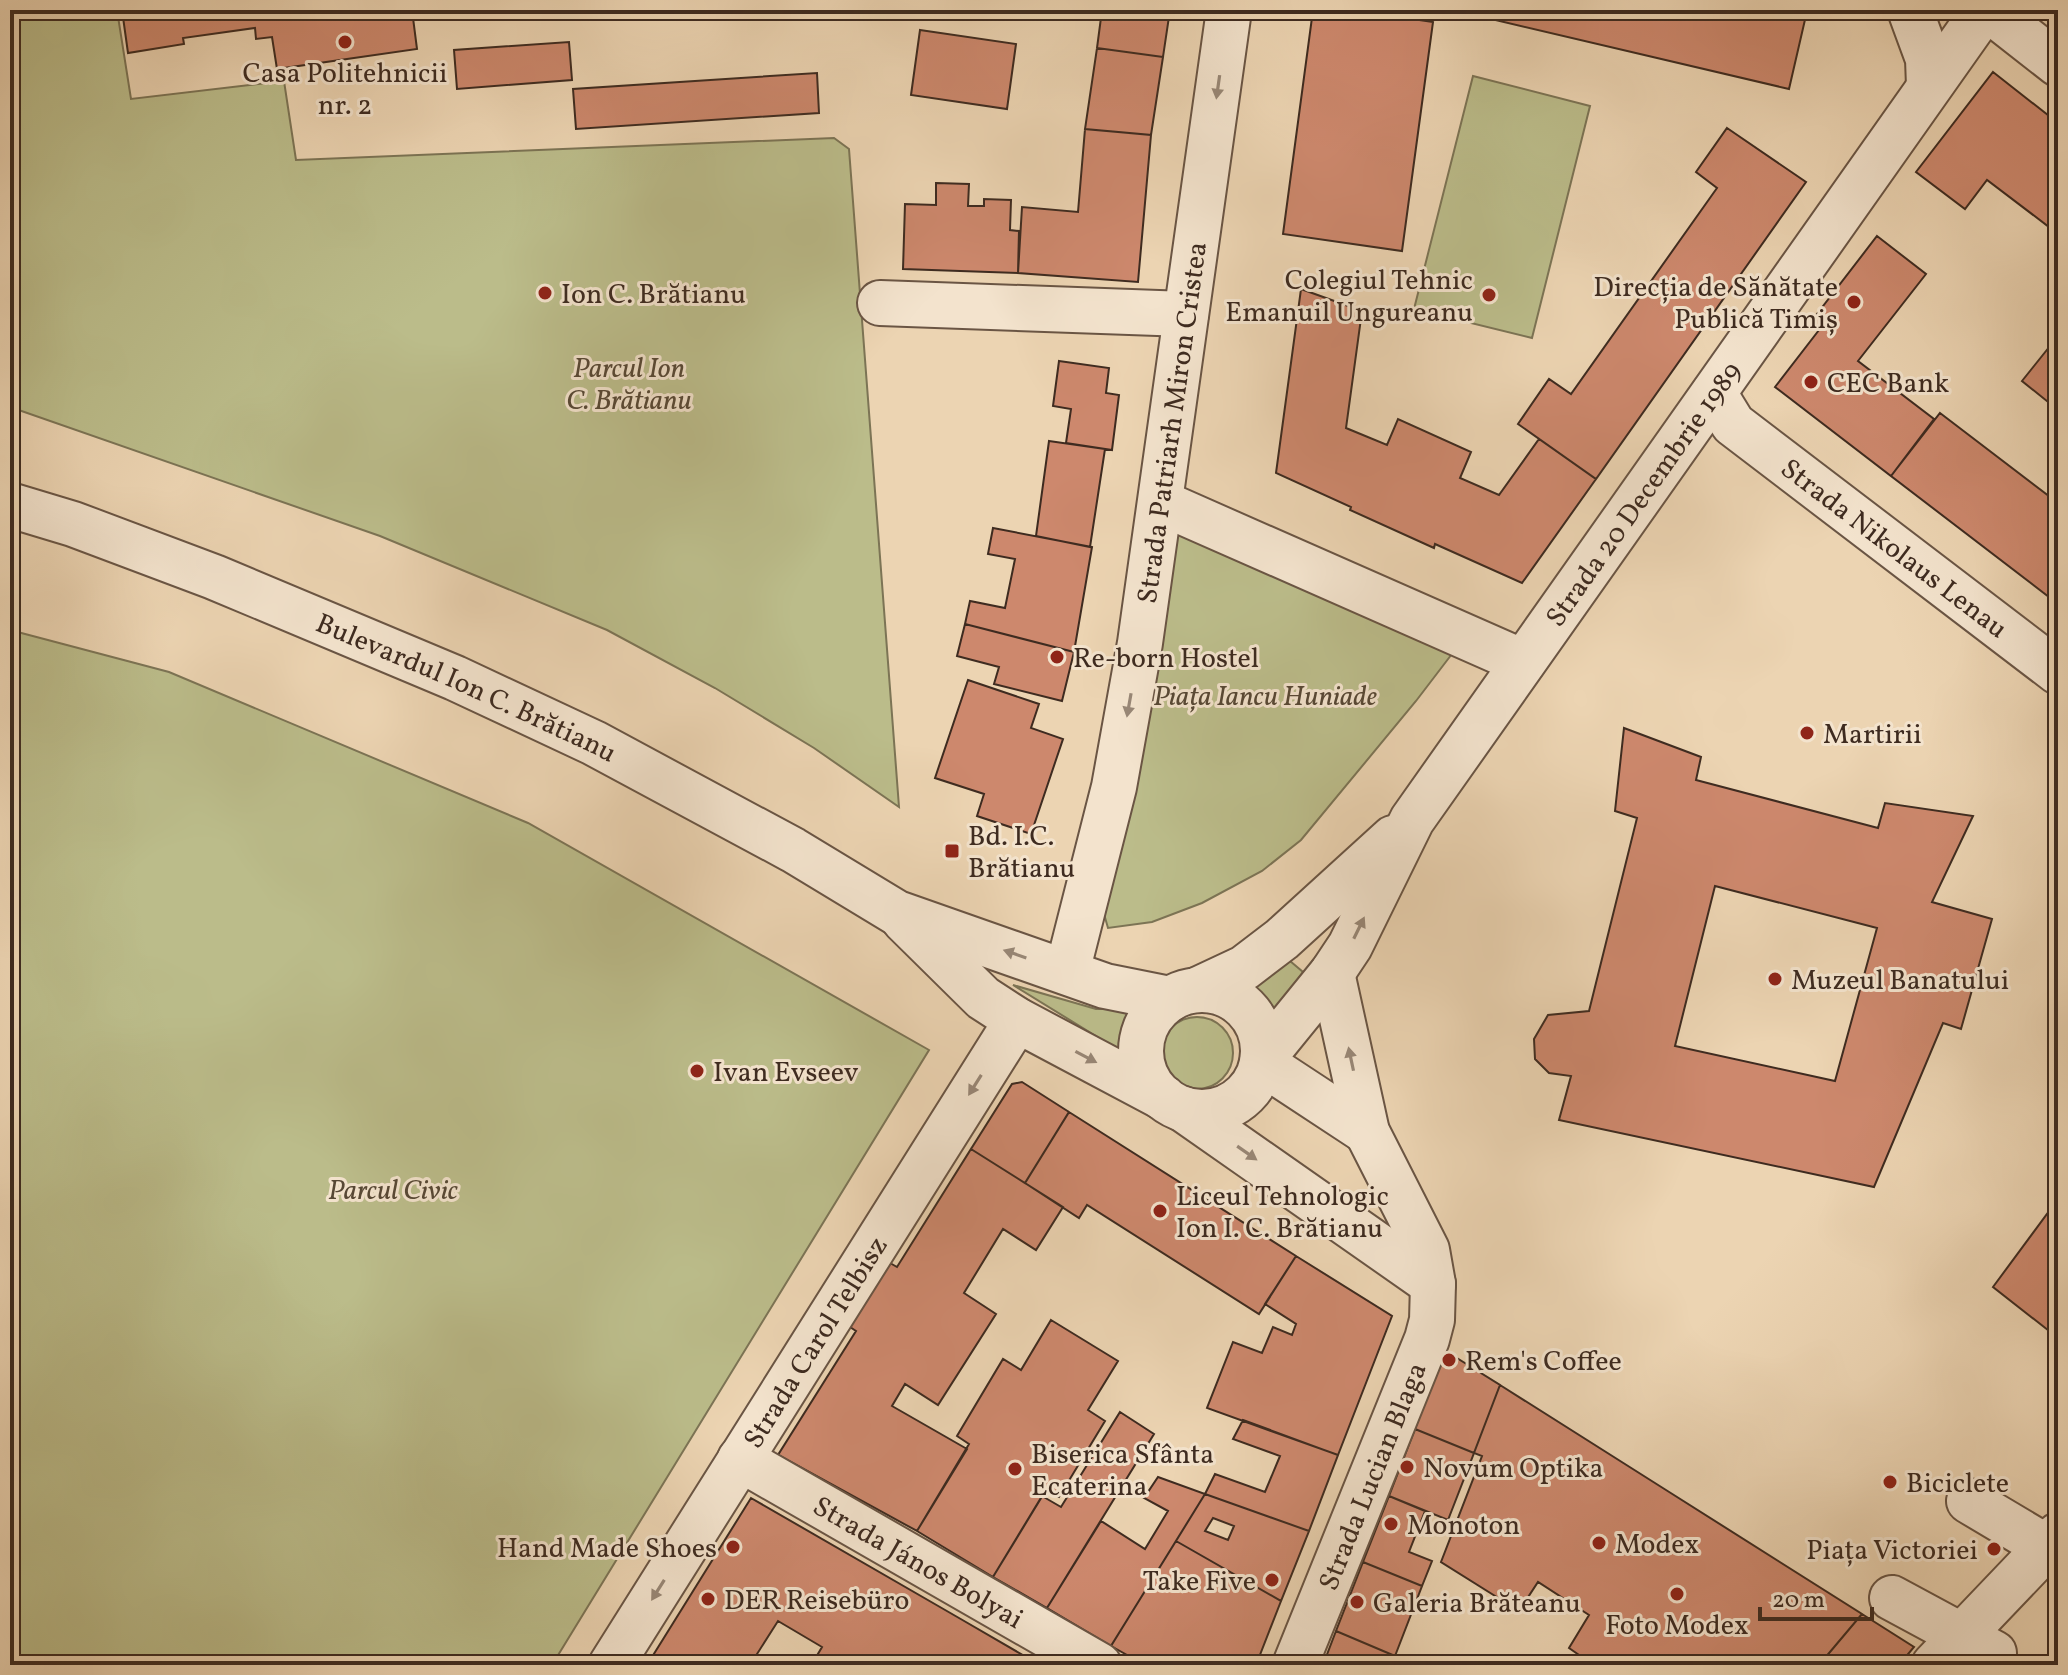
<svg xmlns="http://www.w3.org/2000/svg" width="2068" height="1675" viewBox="0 0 2068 1675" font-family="Vollkorn,serif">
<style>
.green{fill:#bbbc8a;stroke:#7c7455;stroke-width:2}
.building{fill:#cd886d;stroke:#3e2b20;stroke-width:2;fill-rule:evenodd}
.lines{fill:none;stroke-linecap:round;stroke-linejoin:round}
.minor-casing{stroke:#6a5544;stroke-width:48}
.minor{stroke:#f3e3cd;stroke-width:44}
.oneway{fill:#988776}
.poi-dot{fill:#8f2418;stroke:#f3e3cd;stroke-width:3}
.labels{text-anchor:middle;stroke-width:6;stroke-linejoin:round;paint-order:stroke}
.poi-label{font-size:28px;fill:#3e2b20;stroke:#f3e3cd;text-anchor:start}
.park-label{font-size:28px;font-style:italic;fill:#574835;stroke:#f3e3cd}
.street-label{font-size:28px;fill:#3e2b20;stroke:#f3e3cd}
</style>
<rect width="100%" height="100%" fill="#ecd4b2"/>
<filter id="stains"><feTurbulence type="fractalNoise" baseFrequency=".0025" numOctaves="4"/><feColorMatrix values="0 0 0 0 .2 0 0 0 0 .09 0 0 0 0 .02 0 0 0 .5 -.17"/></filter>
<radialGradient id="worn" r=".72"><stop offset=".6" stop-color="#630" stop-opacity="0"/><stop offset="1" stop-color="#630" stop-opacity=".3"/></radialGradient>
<path class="green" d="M10,10h107l14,89 153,-18 12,79 538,-22 15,11 50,658 -85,-59 -99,-60 -108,-58 -227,-94 -370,-129z
M1473,76l117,30 -58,232 -118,-29z
M1172,521l286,125 -42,55 -115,139 -39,31 -60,32 -50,19 -44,6 -8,-28z
M10,630l159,42 359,151 401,227 -377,615h-542z
M1290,961l13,11 -35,50 -8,-16 -30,-20z
M1013,985l83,24h44c-13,14 -16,26 -15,45z
M1161 1053a36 36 0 1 1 72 0a36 36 0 1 1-72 0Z"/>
<path class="building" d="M122,10h290l5,39 -140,20 -5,-32 -16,2 -1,-11 -72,10 1,6 -56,9z
M1102,10h68l-7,47 -66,-9z
M1313,10h61l24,3v4l35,5 -31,229 -119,-17z
M1489,10h314l4,1 -18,78 -302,-71z
M920,30l96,14 -9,65 -96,-14z
M569,42l3,38 -115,9 -3,-39z
M1097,48l66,9 -12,78 -66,-6z
M1993,72l65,51v93l-9,11 -62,-47 -22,29 -49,-37z
M817,73l2,40 -243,16 -3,-40z
M1727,128l79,54 -210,297 -78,-55 31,-45 22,15 146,-206 -21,-16z
M1085,129l66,6 -13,147 -120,-9 4,-66 56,5z
M936,183l33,1 -1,22h16v-7l27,1 -1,30 9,1 -1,42 -115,-4 2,-65 31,1z
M1877,236l49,38 -68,87 76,58 -43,57 -116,-89 44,-57 -9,-7z
M1301,289l61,22 -16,117 41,17 11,-26 73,33 -11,26 39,17 40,-56 57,40 -74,104 -87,-39 -1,4 -84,-38 1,-3 -75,-34z
M2058,336v74l-36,-29z
M1059,361l50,7 -3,25 13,2 -7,55 -46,-7 5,-34 -18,-3z
M1940,413l118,90v101l-167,-128z
M1049,441l56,8 -15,98 -54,-11z
M993,528l99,19 -18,105 -109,-28 5,-23 35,7 10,-49 -27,-5z
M965,624l109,28 -12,49 -68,-17 5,-17 -42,-11z
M968,680l71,24 -8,24 32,11 -32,95 -54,-18 7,-22 -49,-16z
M1624,728l77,29 -5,23 182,48 7,-25 88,13 -41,86 60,17 -31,110 -18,-6 -69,164 -315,-67 12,-44 -22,-3 -14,-14 -1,-20 14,-24 41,-4 48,-193 -22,-7zM1715,886l162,42 -42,153 -160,-35z
M1022,1082l47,30 -44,71 -54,-34 41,-65z
M1069,1112l227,144 -37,58 -172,-109 -8,13 -54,-35z
M971,1149l92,58 -27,43 -33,-21 -39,64 32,21 -58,91 -33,-21 -13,22 75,43 -50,82 -139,-76 78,-124 -6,-4 40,-64 7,4z
M2058,1199v139l-65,-51z
M1296,1256l96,60 -54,139 -131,-47 26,-66 29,11 11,-26 19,8 4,-11 -31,-20z
M1051,1320l67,41 -30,49 17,11 -46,76 -13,-7 -53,87 -76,-46 52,-87 -12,-8 46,-77 18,11z
M1444,1350l56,35 -26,68 -59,-24z
M1500,1385l166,105 196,124 -43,51h-247l7,-10 -10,-7 20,-33 -51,-33 -19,29 -78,-49 41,-106 -8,-3z
M1120,1412l34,22 -107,174 -54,-31 49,-81 19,11z
M1243,1420l95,35 -29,76 -104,-37 10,-20 50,18 15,-36 -47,-17z
M1415,1429l59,24 -26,67 -59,-24z
M1158,1477l47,17 -94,152 -64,-38 54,-87 44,28 23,-38 -24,-13z
M1205,1494l104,37 -28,70 -105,-60zM1213,1518l21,8 -6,14 -23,-9z
M1389,1496l36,15 -16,41 23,9 -10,25 -59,-24z
M751,1498l208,120 81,47h-225l-3,-1 10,-17 -44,-26 -28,44h-103z
M1176,1541l105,60 -25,64h-111l-34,-19z
M1363,1562l59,24 -27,70 -59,-25z
M1862,1614l52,33 -15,18h-80z
M1336,1631l59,25 -3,9h-69z"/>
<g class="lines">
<g class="minor-casing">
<g id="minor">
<path d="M1910,10l18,49 1,27"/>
<path d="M1989,10l69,54"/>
<path d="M880,303l306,11"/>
<path id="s1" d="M1714,393l19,31 325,248"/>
<path d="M1162,503l361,159"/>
<path id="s2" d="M10,505l63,19 141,53 241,101 139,65 199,107 104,63 208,73 65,13"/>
<path d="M904,920l79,78 34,22 147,78"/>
<path id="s3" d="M1067,972l47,-185 26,-144 89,-633"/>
<path d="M1197,990l47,-22 38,-29 111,-101"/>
<circle cx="1202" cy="1051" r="61"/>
<path id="s4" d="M1263,1058l69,-85 18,-27 62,-126 572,-810"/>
<path d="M1262,1063l105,69"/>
<path d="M1183,1109l250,175"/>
<path id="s5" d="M740,1459l359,206"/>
<path d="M1969,1501l89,53"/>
<path d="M1892,1598l102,55"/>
<path id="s6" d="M611,1665l406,-645"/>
<path id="s7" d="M1295,1665l132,-326 5,-19 1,-36 -6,-34 -60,-118 -35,-159"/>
<path d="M1934,1665l124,-130"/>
</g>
</g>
<use href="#minor" class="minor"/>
</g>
<defs><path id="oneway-solid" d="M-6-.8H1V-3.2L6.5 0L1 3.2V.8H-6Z" transform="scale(2)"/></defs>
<g class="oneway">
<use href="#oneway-solid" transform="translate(1218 87) rotate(98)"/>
<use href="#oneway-solid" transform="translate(1129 705) rotate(100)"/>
<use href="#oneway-solid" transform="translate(1359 928) rotate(-64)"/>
<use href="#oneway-solid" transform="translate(1015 954) rotate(-161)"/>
<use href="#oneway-solid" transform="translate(1086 1057) rotate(28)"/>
<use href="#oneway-solid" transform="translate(1351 1059) rotate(-102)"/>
<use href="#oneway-solid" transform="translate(975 1085) rotate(122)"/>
<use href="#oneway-solid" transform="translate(1247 1153) rotate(35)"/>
<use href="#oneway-solid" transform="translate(658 1590) rotate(122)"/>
</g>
<g class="poi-dot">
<circle cx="345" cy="42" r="8"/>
<circle cx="545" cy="293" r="8"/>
<circle cx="1489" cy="295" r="8"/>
<circle cx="1854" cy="302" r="8"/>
<circle cx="1811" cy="382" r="8"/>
<circle cx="1057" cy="657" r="8"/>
<circle cx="1807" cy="733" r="8"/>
<rect x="944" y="843" width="16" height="16" rx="4"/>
<circle cx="1775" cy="979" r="8"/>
<circle cx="697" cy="1071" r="8"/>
<circle cx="1160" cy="1211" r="8"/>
<circle cx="1449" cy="1360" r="8"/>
<circle cx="1407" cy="1467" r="8"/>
<circle cx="1015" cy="1469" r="8"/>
<circle cx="1890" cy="1482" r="8"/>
<circle cx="1391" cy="1524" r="8"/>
<circle cx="1599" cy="1543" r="8"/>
<circle cx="733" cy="1547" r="8"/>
<circle cx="1994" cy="1549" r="8"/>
<circle cx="1272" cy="1580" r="8"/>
<circle cx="1677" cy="1594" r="8"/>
<circle cx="708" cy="1599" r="8"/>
<circle cx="1357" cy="1602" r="8"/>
</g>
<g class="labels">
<g class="poi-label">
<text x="345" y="82" text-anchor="middle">Casa Politehnicii<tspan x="345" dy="32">nr. 2</tspan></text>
<text x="1473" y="289" text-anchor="end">Colegiul Tehnic<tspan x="1473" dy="32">Emanuil Ungureanu</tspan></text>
<text x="1838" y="296" text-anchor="end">Direcția de Sănătate<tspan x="1838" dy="32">Publică Timiș</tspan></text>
<text x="561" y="303">Ion C. Brătianu</text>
<text x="1827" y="392">CEC Bank</text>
<text x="1073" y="667">Re-born Hostel</text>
<text x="1823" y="743">Martirii</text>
<text x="968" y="845">Bd. I.C.<tspan x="968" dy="32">Brătianu</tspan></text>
<text x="1791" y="989">Muzeul Banatului</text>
<text x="713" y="1081">Ivan Evseev</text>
<text x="1176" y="1205">Liceul Tehnologic<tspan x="1176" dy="32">Ion I. C. Brătianu</tspan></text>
<text x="1465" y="1370">Rem's Coffee</text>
<text x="1031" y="1463">Biserica Sfânta<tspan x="1031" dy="32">Ecaterina</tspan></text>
<text x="1423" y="1477">Novum Optika</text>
<text x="1906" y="1492">Biciclete</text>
<text x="1407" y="1534">Monoton</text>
<text x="1615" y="1553">Modex</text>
<text x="717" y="1557" text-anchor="end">Hand Made Shoes</text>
<text x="1978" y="1559" text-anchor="end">Piața Victoriei</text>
<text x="1256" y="1590" text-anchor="end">Take Five</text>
<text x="724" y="1609">DER Reisebüro</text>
<text x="1373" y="1612">Galeria Brăteanu</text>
<text x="1677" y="1634" text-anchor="middle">Foto Modex</text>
</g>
<g class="park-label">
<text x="629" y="377">Parcul Ion<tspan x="629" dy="32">C. Brătianu</tspan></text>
<text x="1265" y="705">Piața Iancu Huniade</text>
<text x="393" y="1199">Parcul Civic</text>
</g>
<g class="street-label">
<text dy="10" stroke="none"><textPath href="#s3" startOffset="560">Strada Patriarh Miron Cristea</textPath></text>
<text dy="10" stroke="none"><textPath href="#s4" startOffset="682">Strada 20 Decembrie 1989</textPath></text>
<text dy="10" stroke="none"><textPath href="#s1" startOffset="240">Strada Nikolaus Lenau</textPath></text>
<text dy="10" stroke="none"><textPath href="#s2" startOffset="492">Bulevardul Ion C. Brătianu</textPath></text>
<text dy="10" stroke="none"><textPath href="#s6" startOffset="382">Strada Carol Telbisz</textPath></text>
<text dy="10" stroke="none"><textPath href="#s7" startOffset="204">Strada Lucian Blaga</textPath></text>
<text dy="10" stroke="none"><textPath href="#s5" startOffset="206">Strada János Bolyai</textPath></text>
</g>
</g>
<rect width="2068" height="1675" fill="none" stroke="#ecd4b2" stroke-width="40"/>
<rect x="12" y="12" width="2044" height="1651" fill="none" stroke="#3e2b20" stroke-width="4"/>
<rect x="20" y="20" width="2028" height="1635" fill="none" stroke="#3e2b20" stroke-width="2"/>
<path d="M1760 1607v12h112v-12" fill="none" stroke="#3e2b20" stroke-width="4"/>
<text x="1772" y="1607" font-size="24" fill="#3e2b20" stroke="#f3e3cd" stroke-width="6" paint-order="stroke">20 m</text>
<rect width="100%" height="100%" filter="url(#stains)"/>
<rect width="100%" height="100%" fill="url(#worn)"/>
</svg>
